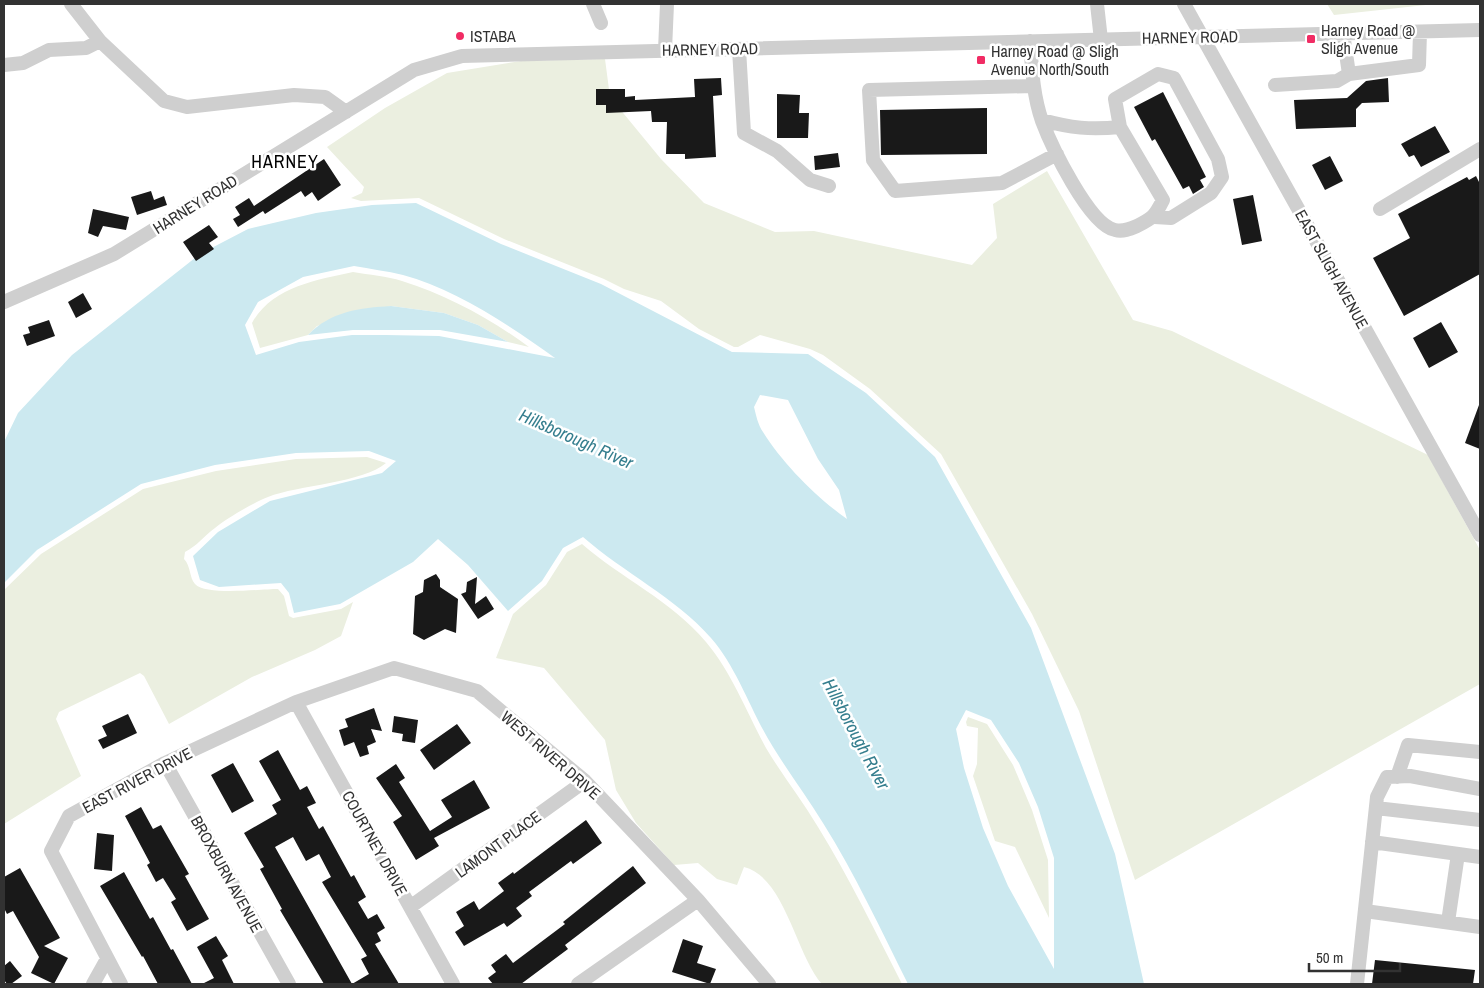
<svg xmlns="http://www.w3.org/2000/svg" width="1484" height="988" viewBox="0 0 1484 988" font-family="'Archivo Narrow',sans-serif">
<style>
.green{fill:#ebefe0}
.water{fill:#cce9f0;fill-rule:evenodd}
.building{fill:#191919;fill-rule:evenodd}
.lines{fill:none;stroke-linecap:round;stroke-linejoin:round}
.minor{stroke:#cfcfcf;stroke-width:14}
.poi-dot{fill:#f12c64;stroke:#fff;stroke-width:2}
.labels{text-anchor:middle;stroke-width:5;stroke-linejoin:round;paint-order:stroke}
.poi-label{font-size:16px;fill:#323232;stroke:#fff;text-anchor:start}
.street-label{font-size:16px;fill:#323232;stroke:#fff}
.neighbourhood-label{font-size:18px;letter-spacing:1px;fill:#000;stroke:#fff}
.water-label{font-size:18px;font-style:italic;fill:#357e8e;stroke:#fff}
</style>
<rect width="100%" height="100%" fill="#fff"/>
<path class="green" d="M1327,4h108l-101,11z
M605,59l5,38 51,62 43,44 71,29 39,-1 158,34 25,-27 -4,-34 54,-33 86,149 39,11 256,124 52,95v134l-345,196 -56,-169 -47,-97 -91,-160 -71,-65 -47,-34 -13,-6 -50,-14 -22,12h-4l-35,-18 -38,-28 -37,-12 -20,-10 -100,-40 -85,-41 -58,3 -10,-3 11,-5 2,-6 -37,-40 58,-39 62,-35 74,-12z
M353,272c16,3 34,4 49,9 45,14 89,38 127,66l-21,-5 -30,-17 -34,-12 -53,-7 -74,20 -9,9 -48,13 -8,-25c20,-36 64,-43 101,-51z
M367,457l19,6c-23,20 -88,22 -118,34 -15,6 -41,21 -53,31 -11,8 -18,18 -30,24l-1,7c7,7 5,18 11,25 11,12 65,5 83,5l6,7 5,20 4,2 48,-9 12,-7 -12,34 -26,14 -63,27 -83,47 -25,-48 -4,-3 -81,39 -3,7 25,57 -77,48v-234l37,-36 102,-65 73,-18 80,-12z
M582,544c39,34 90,57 124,98 26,31 41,71 60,106 16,27 36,52 52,79 31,50 57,104 84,157h-80c-26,-29 -37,-107 -78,-117l-7,18 -20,-6 -19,-16 -24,2 -38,-42 -20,-33 -11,-50 -61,-72 -48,-10 17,-44 33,-29 21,-33z
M968,717l19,7 26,41 19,45 16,50 1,58 -34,-71 -20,-6 -22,-65 4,-12 1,-36 -11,-2 -1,-4z"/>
<path class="water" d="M416,203l85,41 100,40 131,68 76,2 58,39 69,64 96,171 84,226 29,130h-236c-27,-54 -53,-110 -85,-161 -16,-26 -34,-50 -50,-76 -22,-35 -35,-78 -62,-109 -36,-41 -87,-65 -128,-101l-20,11 -21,33 -34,30 -40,-46 -30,-26 -25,23 -73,42 -46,9 -5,-20 -8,-10 -62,4 -19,-7 -7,-24 25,-24 52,-31 112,-28 14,-12 -27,-10 -73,2 -81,12 -74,19 -104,66 -33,33v-141l14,-29 54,-58 128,-101 48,-25 68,-16 56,-8zM354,266c16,3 33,5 49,9 52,14 108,51 152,83l-116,-22 -53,-1h-34l-53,7 -43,13 -11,-30 13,-23 45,-25zM760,395l28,5 30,59 21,31 8,29c-31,-22 -64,-55 -84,-87 -5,-7 -7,-17 -9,-25zM966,710l25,10 28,43 19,44 16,51v111l-46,-83 -25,-58 -19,-60 -8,-39z
M391,306l53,7 34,12 30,17 -68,-12h-87l-45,5c23,-24 52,-27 83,-29z"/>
<path class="building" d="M721,78l1,17 -9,1 3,61 -31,2v-5h-19l1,-32h-15l-1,-11 -45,2v-8h-10v-16h29v8l10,-1v4l60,-3 -1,-18z
M1388,78l1,24 -27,1 -6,6v18l-60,2 -2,-29 53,-2 19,-17z
M1163,92l43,85 -6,3 4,7 -11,7 -4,-8 -6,3 -28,-50 -3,2 -18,-34z
M777,94l23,1 -1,18h10l-1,25h-31z
M987,108v46l-106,1 -1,-45z
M1435,126l15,26 -29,15 -7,-12 -5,2 -8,-13z
M838,153l2,14 -25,3 -1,-14z
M1330,156l13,25 -18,9 -13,-25z
M324,159l17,26 -23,16 -6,-9 -7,5 -4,-6 -36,23 -2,-3 -25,16 -5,-8 7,-4 -5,-8 14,-9 5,8z
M1476,176l4,8v90l-76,42 -31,-58 37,-20 -12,-24 69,-37 2,3z
M151,191l3,9 10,-4 3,9 -30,10 -6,-18z
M1253,195l9,46 -20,4 -9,-46z
M93,209l36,8 -3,13 -23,-4 -5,11 -10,-4z
M209,225l9,12 -9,6 5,6 -18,12 -13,-19z
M83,293l9,16 -16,9 -8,-16z
M49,320l6,16 -28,10 -4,-11 7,-2 -2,-6z
M1441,322l17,30 -29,16 -16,-30z
M1479,405h1v44l-15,-6z
M436,574l4,6v7l18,12 -2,34 -11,-4 -21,11 -11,-6 2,-38 8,-4 1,-12z
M477,577l-2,27 11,-8 8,13 -16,10 -17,-25 5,-2 1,-10z
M374,708l8,23 -11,-2 5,13 -9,4 2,8 -9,3 -6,-15 -10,4 -5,-16 9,-3 -3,-8z
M128,714l9,19 -34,16 -5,-9 9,-4 -5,-10z
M394,716l24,4 -3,23 -13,-2 1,-7 -11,-2z
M457,724l14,19 -37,27 -14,-20z
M278,750l22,40 7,-4 9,17 -9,4 12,22 4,-3 28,51 3,-2 12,22 -8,5 10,17 9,-5 8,14 -8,5 4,8 -6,3 24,40h-75l-44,-74 2,-1 -22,-40 4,-2 -20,-34 33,-19 -5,-9 9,-5 -22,-39zM293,837l13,24 13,-7 12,23 -9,5 45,74 -6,3 8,15 -17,10 -77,-137z
M233,763l21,38 -22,12 -21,-38z
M396,764l9,14 -6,4 31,49 22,-14 -11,-17 33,-20 16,28 -56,30 5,8 -23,14 -23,-38 9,-6 -26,-38z
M141,807l12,22 8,-4 28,49 -4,2 24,43 -22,12 -16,-29 5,-3 -13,-21 -7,4 -9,-17 3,-2 -25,-47z
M586,820l16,23 -29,21 -2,-3 -42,31 3,4 -16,12 6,8 -15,11 -3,-4 -40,23 -9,-14 9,-6 -8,-14 18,-11 5,9 25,-19 -6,-8 15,-11 1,2z
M97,833l17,2 -2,36 -18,-2z
M633,866l13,17 -81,62 3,4 -47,35h-28l-5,-6 8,-6 -5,-7 15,-11 7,9 52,-39 -2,-2z
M20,868l40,70 -16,8 24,12 -14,26 -23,-11 8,-16 -26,-46 -6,3 -3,-6v-31z
M124,872l26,47 3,-2 18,33 2,-1 19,35h-34l-15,-28 -1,1 -42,-71z
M216,936l12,20 -6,4 12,24h-32l12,-6 -17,-31z
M683,939l20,7 -6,17 19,6 -6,15 -38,-12z
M1375,960l100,10 -2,14h-101z
M10,961l12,15 -11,8h-4l-3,-4v-14z"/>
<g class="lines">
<path class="minor" d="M71,4l29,37 64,60 23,6 107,-12 31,2 21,15
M593,4l8,19
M1097,4l4,36
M1184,4l296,531
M1343,33l6,41 70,-9 1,-33
M1030,41c2,28 3,54 12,80 9,24 47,104 73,109 8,2 15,-1 22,-4 16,-8 18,-10 26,-26l-43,-73c-30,3 -49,1 -78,-7
M739,49l5,84 33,18 33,29 19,6
M665,50l2,-46
M4,65l19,-2 26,-13 37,-2 14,-7
M1275,85l62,-4 12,-7
M1033,86l-164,4 4,70 22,31 107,-8 55,-29
M1120,127l-5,-28 43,-25 16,4 44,81 4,18 -11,16 -40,25 -16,-1
M1380,209l100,-60
M4,302l110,-48 300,-184 48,-14 1018,-26
M296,702l157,282
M165,763l124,221
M1397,777l11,-32 72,7
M1376,808l104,12
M1372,842l108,15
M410,907l175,-126
M1365,911l115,16
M1448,922l10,-68
M93,984l14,-25
M121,984l-70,-133 18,-35 96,-53 131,-61 98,-34 83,23 108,90 113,119 71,84
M578,984l120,-84
M1357,984l20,-187 10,-20 23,-1 70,13"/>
</g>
<g class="poi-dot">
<circle cx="460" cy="36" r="5"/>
<rect x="1306" y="34" width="10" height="10" rx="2.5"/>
<rect x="976" y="55" width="10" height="10" rx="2.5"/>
</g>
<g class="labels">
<g class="poi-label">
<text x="1321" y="36">Harney Road @<tspan x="1321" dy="18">Sligh Avenue</tspan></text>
<text x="470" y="42">ISTABA</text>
<text x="991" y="57">Harney Road @ Sligh<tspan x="991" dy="18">Avenue North/South</tspan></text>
</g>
<g class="street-label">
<text transform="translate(1190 37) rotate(-1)" y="6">HARNEY ROAD</text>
<text transform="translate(710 49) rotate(-1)" y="6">HARNEY ROAD</text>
<text transform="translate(195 204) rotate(-32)" y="6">HARNEY ROAD</text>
<text transform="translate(1332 269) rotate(61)" y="6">EAST SLIGH AVENUE</text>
<text transform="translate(551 755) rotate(41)" y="6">WEST RIVER DRIVE</text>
<text transform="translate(137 780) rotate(-28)" y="6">EAST RIVER DRIVE</text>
<text transform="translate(375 843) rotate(61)" y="6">COURTNEY DRIVE</text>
<text transform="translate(498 844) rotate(-36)" y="6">LAMONT PLACE</text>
<text transform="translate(227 874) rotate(61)" y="6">BROXBURN AVENUE</text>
</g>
<g class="neighbourhood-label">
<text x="285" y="168">HARNEY</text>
</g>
<g class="water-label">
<text transform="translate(576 439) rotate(24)" y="6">Hillsborough River</text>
<text transform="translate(856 734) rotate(62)" y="6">Hillsborough River</text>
</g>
</g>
<rect width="1484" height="988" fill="none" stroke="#323232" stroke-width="10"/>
<path d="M1309 963v8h91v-8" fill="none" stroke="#323232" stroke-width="2.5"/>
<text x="1316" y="963" font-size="15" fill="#323232" stroke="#ffffff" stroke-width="4" paint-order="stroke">50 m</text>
</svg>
